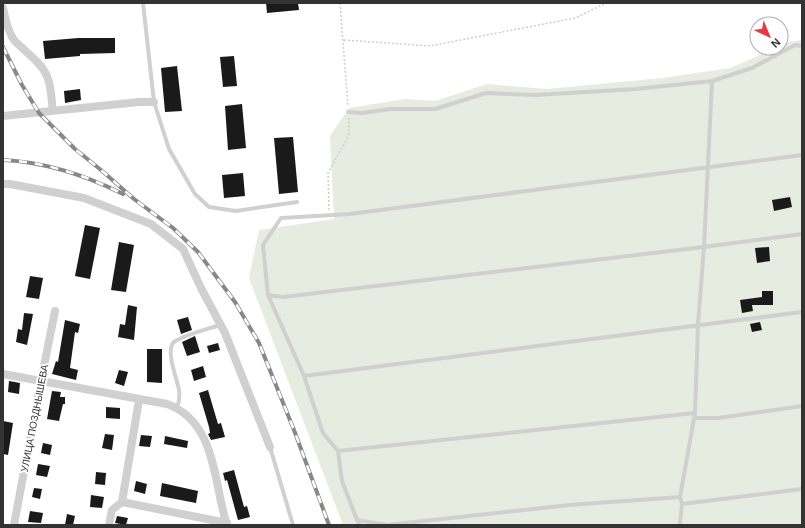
<svg xmlns="http://www.w3.org/2000/svg" width="805" height="528" viewBox="0 0 805 528" font-family="Arial,sans-serif">
<style>
.green{fill:#e6ecdf}
.building{fill:#1a1a1a}
.lines{fill:none;stroke-linecap:round;stroke-linejoin:round}
.path{stroke:#cdcdcd;stroke-width:1.5;stroke-dasharray:2 2;stroke-linecap:butt}
.service{stroke:#d0d0d0;stroke-width:4}
.minor{stroke:#d0d0d0;stroke-width:8}
.rail-casing{stroke:#888;stroke-width:4}
.rail{stroke:#fff;stroke-width:2.5;stroke-dasharray:8;stroke-linecap:butt}
.labels{text-anchor:middle;stroke-width:4;stroke-linejoin:round;paint-order:stroke}
.street-label{font-size:10px;fill:#333;stroke:#fff}
</style>
<rect width="100%" height="100%" fill="#fff"/>
<path class="green" d="M802,40v485h-459l-94,-247 10,-48 75,-11 -4,-83 19,-28 56,-9 30,2 52,-17 60,5 115,-11 69,-10 44,-20h6v-3l8,-3z"/>
<path class="building" d="M266,3h32l1,7 -32,3z
M78,38h37v15l-35,1v2l-35,3 -2,-18z
M234,56l3,30 -14,1 -3,-30z
M177,66l5,45 -17,1 -4,-44z
M80,89l1,11 -16,3 -1,-12z
M242,104l4,44 -18,2 -3,-44z
M293,137l5,55 -19,2 -5,-56z
M243,173l2,23 -21,2 -2,-23z
M790,197l2,10 -18,4 -2,-11z
M85,225l15,3 -10,51 -15,-3z
M119,242l15,3 -8,47 -15,-2z
M769,247l1,14 -13,2 -2,-15z
M30,276l13,2 -4,21 -13,-2z
M762,291h11v14h-21l1,6 -11,2 -2,-13 22,-3z
M128,305l9,2 -3,33 -16,-3 2,-13 5,1z
M24,313l9,1 -6,31 -11,-3 2,-13 4,1z
M188,317l4,13 -11,4 -4,-14z
M65,320l15,4 -2,9 -3,-1 -5,36 8,2 -2,10 -24,-6 4,-13 2,1z
M760,322l2,8 -10,2 -2,-8z
M195,336l5,16 -13,4 -5,-14z
M218,343l2,7 -11,3 -2,-7z
M147,349h15v34l-15,-1z
M203,366l3,11 -12,4 -3,-11z
M119,370l9,2 -4,14 -9,-3z
M9,381l11,2 -1,11 -11,-2z
M208,390l10,34 3,-1 4,14 -14,3 -3,-6 2,-1 -1,-6 -10,-34z
M52,391l9,1 -1,5h5v7h-2l-4,17 -12,-2z
M106,407l14,1v11l-14,-1z
M3,421l10,2 -5,32 -5,-1z
M105,434l9,1 -2,15 -10,-2z
M141,435l11,1 -2,11 -11,-1z
M165,436l23,5 -1,7 -23,-4z
M43,443l9,2 -2,10 -9,-2z
M38,464l12,2 -3,11 -11,-2z
M234,470l10,37 3,-1 3,11 -12,3 -11,-40 -2,1 -2,-8z
M96,472l10,1 -1,12 -10,-1z
M136,481l11,3 -2,10 -11,-3z
M162,483l36,8 -2,12 -36,-7z
M34,488l8,1 -2,10 -8,-2z
M91,495l13,2 -2,11 -12,-1z
M30,511l13,2 -2,10 -13,-1z
M67,514l8,2 -2,9h-8z
M117,516l11,2 -2,7 -11,-2z"/>
<g class="lines">
<path class="path" d="M340,3l8,104
M344,40l86,6 145,-28 31,-15
M329,210l-1,-37 21,-38v-18"/>
<path class="service" d="M143,3l11,99 15,47 26,45 14,13 27,4 61,-9
M348,112l14,1 29,-4h44l51,-16 49,2 101,-6 76,-8 40,-13 43,-23 7,1
M268,295l15,2 421,-50 98,-13
M304,376l498,-64
M177,408c2,-6 3,-12 2,-18 -2,-11 -14,-40 -5,-48 10,-7 34,-13 46,-17
M695,418h23l84,-12
M270,447l23,78
M338,451l357,-38
M682,504l120,-15
M357,520l30,5 182,-20 111,-8
M359,525l-17,-44 -4,-30 -15,-18 -19,-57 -36,-81 -5,-50 18,-27 69,-4 452,-59
M680,525l2,-21 -2,-7 15,-84 3,-89 6,-77 8,-166"/>
<path class="minor" d="M3,8c2,10 5,24 11,32 11,12 25,20 32,34 6,11 5,25 7,37
M3,116l136,-14h15
M3,184h7l74,14 67,26 32,25 18,39 24,45 45,114
M3,374l164,30c50,18 46,79 60,121
M122,502l105,21
M14,525l27,-144 14,-70
M109,525l3,-15 10,-8 17,-102"/>
<g class="rail-casing">
<path id="rail" d="M3,47l19,38 17,28 36,36 26,21 33,29 39,29 25,24 37,50 24,41 35,87 35,95
M3,160c42,2 82,15 120,34"/>
</g>
<use href="#rail" class="rail"/>
</g>
<g class="labels">
<g class="street-label">
<text transform="translate(34 418) rotate(-79)" y="4">УЛИЦА ПОЗДНЫШЕВА</text>
</g>
</g>
<rect width="805" height="528" fill="none" stroke="#333333" stroke-width="8"/>
<g transform="translate(769 36) rotate(136)"><circle r="19" fill="#ffffff" stroke="#adadad"/>
<path d="M0-3L7 15L0 10L-7 15Z" fill="#e63946"/>
<text y="-6" font-size="11" font-weight="bold" text-anchor="middle" fill="#333333">N</text>
</g>
</svg>
